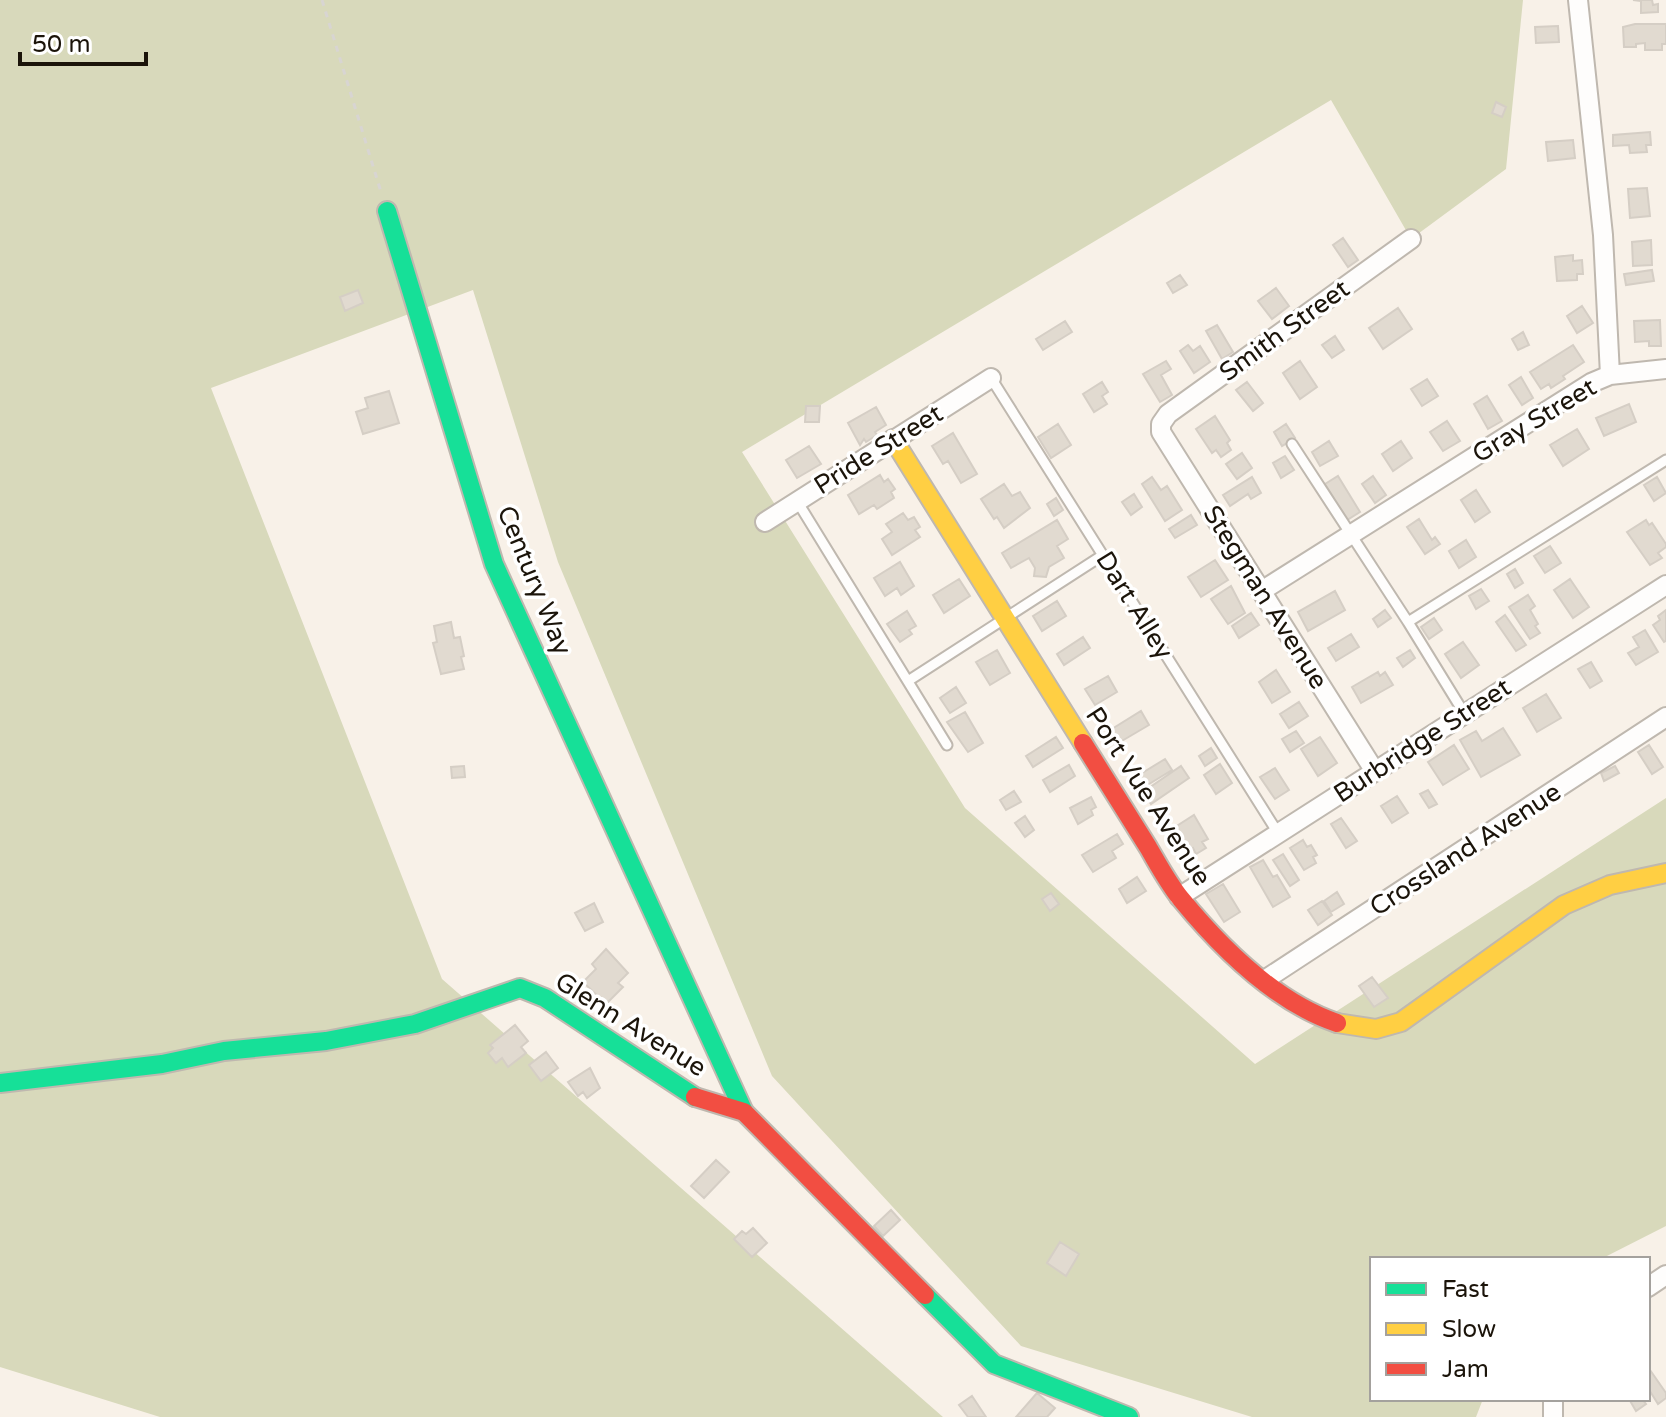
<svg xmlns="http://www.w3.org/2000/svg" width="1666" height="1417" viewBox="0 0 1666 1417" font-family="'Varela Round',sans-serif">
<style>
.forest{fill:#d8d9bb}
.building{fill:#e1dad0;stroke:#d5cec5;stroke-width:2}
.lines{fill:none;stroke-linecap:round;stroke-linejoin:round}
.lane-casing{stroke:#bfb8af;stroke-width:13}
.street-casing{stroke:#bfb8af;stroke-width:22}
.fast-casing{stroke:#bfb8af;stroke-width:22}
.slow-casing{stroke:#bfb8af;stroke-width:22}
.jam-casing{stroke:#bfb8af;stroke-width:22}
.path{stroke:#d8d5d2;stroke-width:3;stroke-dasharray:6 6;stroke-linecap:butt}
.lane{stroke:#fefdfc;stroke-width:9}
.street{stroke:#fefdfc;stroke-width:18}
.fast{stroke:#16e098;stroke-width:18}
.slow{stroke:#ffcf43;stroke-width:18}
.jam{stroke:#f24e42;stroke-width:18}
.labels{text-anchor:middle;stroke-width:7;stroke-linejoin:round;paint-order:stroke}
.street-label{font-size:26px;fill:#1b140a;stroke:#fff}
</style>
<rect width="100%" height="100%" fill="#f8f1e8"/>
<path class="forest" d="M0,0h1523l-17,169 -95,70 -80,-139 -589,352 223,356 290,256 411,-266v428l-65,33h-229v140h111l-7,18h-224l-231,-71 -249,-270 -214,-514 -85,-272 -262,98 231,591 501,438h-783l-160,-50z"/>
<path class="building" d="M1633,0h19l1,5 5,-1v8l-17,1v-12z
M1635,24h31v20h-4v6h-17v-7l-9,1v3h-12l-1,-20z
M1558,26l1,16 -23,1 -1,-16z
M1496,102l10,5 -4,10 -10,-4z
M1650,132l1,13h-5l1,7 -17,1 -1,-8 -16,1v-11z
M1573,140l2,18 -27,3 -2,-19z
M1647,188l3,28 -20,2 -2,-29z
M1343,238l15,22 -10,7 -15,-22z
M1651,240l1,25 -19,1 -1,-24z
M1573,255v6l9,-1 1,14h-6v6l-20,1 -2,-24z
M1652,270l2,11 -28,4 -2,-11z
M1180,275l7,10 -14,8 -6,-10z
M1276,288l13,18 -17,13 -14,-18z
M358,290l5,13 -18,8 -5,-14z
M1582,306l11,17 -16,10 -10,-17z
M1398,308l14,21 -29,20 -14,-21z
M1660,320l1,26h-12v-5l-14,1 -1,-21z
M1065,321l7,11 -29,18 -7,-11z
M1217,325l16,27 -11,7 -16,-28z
M1523,332l6,13 -11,5 -6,-11z
M1335,336l9,14 -12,8 -10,-13z
M1188,345l5,6 7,-5 10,16 -16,11 -14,-22z
M1573,345l11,17 -21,14 2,3 -14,9 -2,-4 -8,5 -11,-17z
M1166,361l5,8 -10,6 11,20 -12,7 -17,-28z
M1300,361l17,26 -17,12 -17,-26z
M1521,377l12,21 -11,7 -13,-20z
M1427,379l11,17 -16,10 -11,-17z
M1102,382l6,10 -6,4 5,8 -13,8 -11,-18z
M1247,382l16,21 -10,8 -17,-21z
M389,391l10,32 -36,11 -7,-22 12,-4 -3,-10z
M1487,396l15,25 -14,8 -14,-25z
M1629,404l7,18 -32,14 -8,-18z
M806,406h14l-1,16h-14z
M876,407l10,18 -11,7 2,3 -11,7 -2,-3 -4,6 -12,-22z
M1215,416l15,24 -3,3 4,7 -10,7 -5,-7 -4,3 -16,-24z
M1447,421l13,20 -17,10 -13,-19z
M1058,424l13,21 -20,13 -13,-21z
M1286,424l9,14 -13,8 -8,-14z
M1577,429l12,20 -26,17 -13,-21z
M953,433l24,41 -16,9 -13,-22 -5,3 -11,-18z
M1329,441l9,15 -18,10 -8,-14z
M1401,441l11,17 -19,13 -11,-17z
M809,446l12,18 -24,14 -11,-18z
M1242,453l10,15 -15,11 -11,-15z
M1285,456l9,14 -13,8 -8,-15z
M880,475l4,7 4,-3 7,10 -4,3 3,6 -17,11 -3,-4 -15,9 -11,-19z
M1338,476l22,36 -13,8 -22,-36z
M1373,476l13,19 -11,8 -13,-19z
M1152,477l9,13 6,-4 15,24 -17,11 -23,-37z
M1252,477l9,16 -10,6 -3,-5 -18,12 -7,-11z
M1657,477l9,16 -12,8 -10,-16z
M1004,484l8,12 8,-4 10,16 -26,20 -7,-11 -3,2 -13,-20z
M1476,490l14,22 -15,10 -14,-22z
M1134,494l8,13 -11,8 -9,-13z
M1056,498l7,12 -9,6 -7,-12z
M903,513l5,7 6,-3 6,10 -5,3 5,7 -28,18 -10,-16 10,-7 -6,-8z
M1191,515l6,10 -22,13 -6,-9z
M1419,519l13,21 3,-3 5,7 -15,10 -18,-27z
M1057,520l11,19 -11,7 7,12 -15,9 -3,10 -12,-1 1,-8 -6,-10 -18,10 -9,-15z
M1646,520l3,5 3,-2 14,21v3l-8,6 4,5 -12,7 -23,-33z
M1466,540l10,17 -17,11 -10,-17z
M1550,546l11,17 -16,10 -11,-17z
M1215,560l13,20 -27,17 -13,-20z
M900,562l14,24 -13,9 -4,-7 -12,8 -11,-18z
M1515,569l8,14 -8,5 -8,-14z
M959,579l11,17 -26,17 -11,-18z
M1570,579l19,28 -16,11 -19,-28z
M1231,586l14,27 -17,11 -17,-25z
M1481,589l8,12 -13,8 -7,-13z
M1335,591l10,19 -37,21 -10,-19z
M1528,595l7,11 -5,4 8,14 -3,2 5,7 -10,6 -21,-32z
M1057,601l9,15 -24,15 -9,-15z
M1385,610l6,8 -13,9 -5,-8z
M1666,610v31l-2,1 -11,-17 7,-5 -2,-4z
M907,611l9,15 -7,4 3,4 -12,8 -13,-18z
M1251,613l8,12 -20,13 -7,-12z
M1505,615l21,30 -10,6 -20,-29z
M1434,618l8,12 -13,9 -8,-12z
M451,622l3,16 6,-1 4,19 -3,1 3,12 -23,5 -8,-31 4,-1 -3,-16z
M1645,630l13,22 -22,13 -8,-12 11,-6 -6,-10z
M1351,634l8,13 -23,14 -8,-13z
M1083,637l7,11 -26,17 -7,-11z
M1463,642l16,23 -18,13 -16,-24z
M997,650l13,23 -20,12 -14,-23z
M1410,650l5,8 -12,9 -6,-9z
M1591,662l11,19 -12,7 -12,-19z
M1276,670l14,22 -18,11 -13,-21z
M1378,672l2,4 5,-4 8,13 -32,18 -9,-16z
M1108,676l9,16 -22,13 -10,-16z
M956,687l10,16 -16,10 -10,-15z
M1546,694l15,24 -24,14 -14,-24z
M1299,702l9,14 -19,12 -9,-14z
M1141,711l8,14 -34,20 -8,-13z
M965,712l18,31 -15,9 -21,-30z
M1503,728l17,27 -39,22 -21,-37 16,-9 6,10z
M1296,731l8,12 -14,9 -8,-13z
M1056,737l7,11 -30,19 -7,-11z
M1320,737l17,26 -19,13 -17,-27z
M1454,745l15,24 -26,16 -15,-23z
M1649,745l14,22 -11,7 -14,-22z
M1211,748l6,10 -12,8 -6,-10z
M1165,759l7,11 -31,19 -7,-11z
M1220,764l12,19 -16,11 -12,-19z
M1069,765l6,11 -25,16 -7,-12z
M464,766l1,11 -13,1 -1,-11z
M1181,766l8,12 -38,26 -8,-12z
M1615,766l4,7 -15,8 -3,-8z
M1275,768l14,22 -14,9 -15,-22z
M1428,790l9,14 -8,4 -9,-14z
M1014,791l7,11 -15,8 -6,-10z
M1397,796l11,17 -16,10 -11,-17z
M1091,797l5,10 -5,3 2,5 -15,9 -8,-16z
M1194,815l14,24 -6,3 4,6 -10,6 -3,-6 -7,5 -14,-24z
M1025,816l9,14 -9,7 -10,-14z
M1341,818l16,23 -11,7 -15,-24z
M1117,834l6,10 -11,7 4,7 -23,14 -11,-17z
M1303,840l4,7 4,-2 6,10 -4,2 3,6 -12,7 -14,-22z
M1283,854l16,26 -9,6 -17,-26z
M1263,860l10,17 4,-2 13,22 -17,10 -23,-40z
M1137,877l9,14 -19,12 -8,-14z
M1223,884l17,28 -16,10 -18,-28z
M1337,892l7,12 -13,8 -7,-11z
M1051,893l8,11 -9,7 -8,-12z
M1322,901l10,14 -14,10 -10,-15z
M594,903l9,19 -18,9 -10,-18z
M606,949l22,24 -10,10 5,4 -17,17 -23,-22 13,-13 -4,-5z
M1372,977l16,21 -14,9 -15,-21z
M515,1025l13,16 -7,6 5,6 -18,14 -6,-9 -6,5 -8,-10 5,-5 -3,-3z
M546,1052l12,16 -17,13 -12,-16z
M590,1068l10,20 -13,10 -4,-6 -5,4 -10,-14z
M716,1160l13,12 -25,26 -13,-12z
M891,1210l9,10 -17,16 -9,-10z
M753,1228l14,15 -15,14 -18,-18 8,-8 4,3z
M1060,1242l19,12 -13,22 -19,-13z
M1650,1370l16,23v5l-8,6 -10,-16v-17z
M1037,1393l18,15 -8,9h-31z
M972,1396l14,21h-18l-9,-12z
M1629,1399h13l4,5 -10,7z"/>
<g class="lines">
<g class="lane-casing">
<path id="lane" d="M991,378l287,455
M1292,444l116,178 56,91
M797,501l150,244
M1408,622l258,-162
M908,681l195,-126"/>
</g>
<g class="street-casing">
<path id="street" d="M1578,0l25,235 7,140
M765,522l226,-144
M1263,590l328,-207 19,-8 56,-6
M1374,770l-213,-338v-8l7,-10 243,-175
M1179,897l487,-312
M1263,981l403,-264
M1648,1287l18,-12
M1553,1417v-18"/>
</g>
<g class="fast-casing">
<path id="fast" d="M387,211l107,353 250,548
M0,1083l162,-19 62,-13 102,-10 89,-17 105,-36 25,10 150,99
M925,1295l69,69 135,53"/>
</g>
<g class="slow-casing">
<path id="slow" d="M893,439l190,304
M1337,1023l39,6 25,-7 163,-117 46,-20 56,-12"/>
</g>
<g class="jam-casing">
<path id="jam" d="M1083,743c22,35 43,69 65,104 10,17 20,36 33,52 41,50 94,103 156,124
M695,1097l49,15 181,183"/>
</g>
<path class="path" d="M322,0l59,192"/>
<use href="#lane" class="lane"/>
<use href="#street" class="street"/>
<use href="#fast" class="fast"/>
<use href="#slow" class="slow"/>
<use href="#jam" class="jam"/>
</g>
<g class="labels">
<g class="street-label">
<text transform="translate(1284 330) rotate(-36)" y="9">Smith Street</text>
<text transform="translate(1534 420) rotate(-31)" y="9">Gray Street</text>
<text transform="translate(878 449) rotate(-32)" y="9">Pride Street</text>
<text transform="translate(535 580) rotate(68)" y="9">Century Way</text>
<text transform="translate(1266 597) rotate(58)" y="9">Stegman Avenue</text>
<text transform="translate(1135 605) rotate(58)" y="9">Dart Alley</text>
<text transform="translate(1422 740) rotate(-33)" y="9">Burbridge Street</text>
<text transform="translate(1149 796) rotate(57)" y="9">Port Vue Avenue</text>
<text transform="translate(1465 849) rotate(-33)" y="9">Crossland Avenue</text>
<text transform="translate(631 1024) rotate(32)" y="9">Glenn Avenue</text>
</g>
</g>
<rect x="1370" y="1257" width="280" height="144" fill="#ffffff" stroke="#a4a19d" stroke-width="2"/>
<rect x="1386" y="1283" width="40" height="12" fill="#16e098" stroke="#a4a19d" stroke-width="2"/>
<text x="1442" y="1297" font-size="24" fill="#1b140a">Fast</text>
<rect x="1386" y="1323" width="40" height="12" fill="#ffcf43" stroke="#a4a19d" stroke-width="2"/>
<text x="1442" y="1337" font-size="24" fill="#1b140a">Slow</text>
<rect x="1386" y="1363" width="40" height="12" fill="#f24e42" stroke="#a4a19d" stroke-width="2"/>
<text x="1442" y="1377" font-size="24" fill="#1b140a">Jam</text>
<path d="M20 52v12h126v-12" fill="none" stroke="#1b140a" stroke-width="4"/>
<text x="32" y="52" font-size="24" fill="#1b140a" stroke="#ffffff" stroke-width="6" paint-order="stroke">50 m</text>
</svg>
